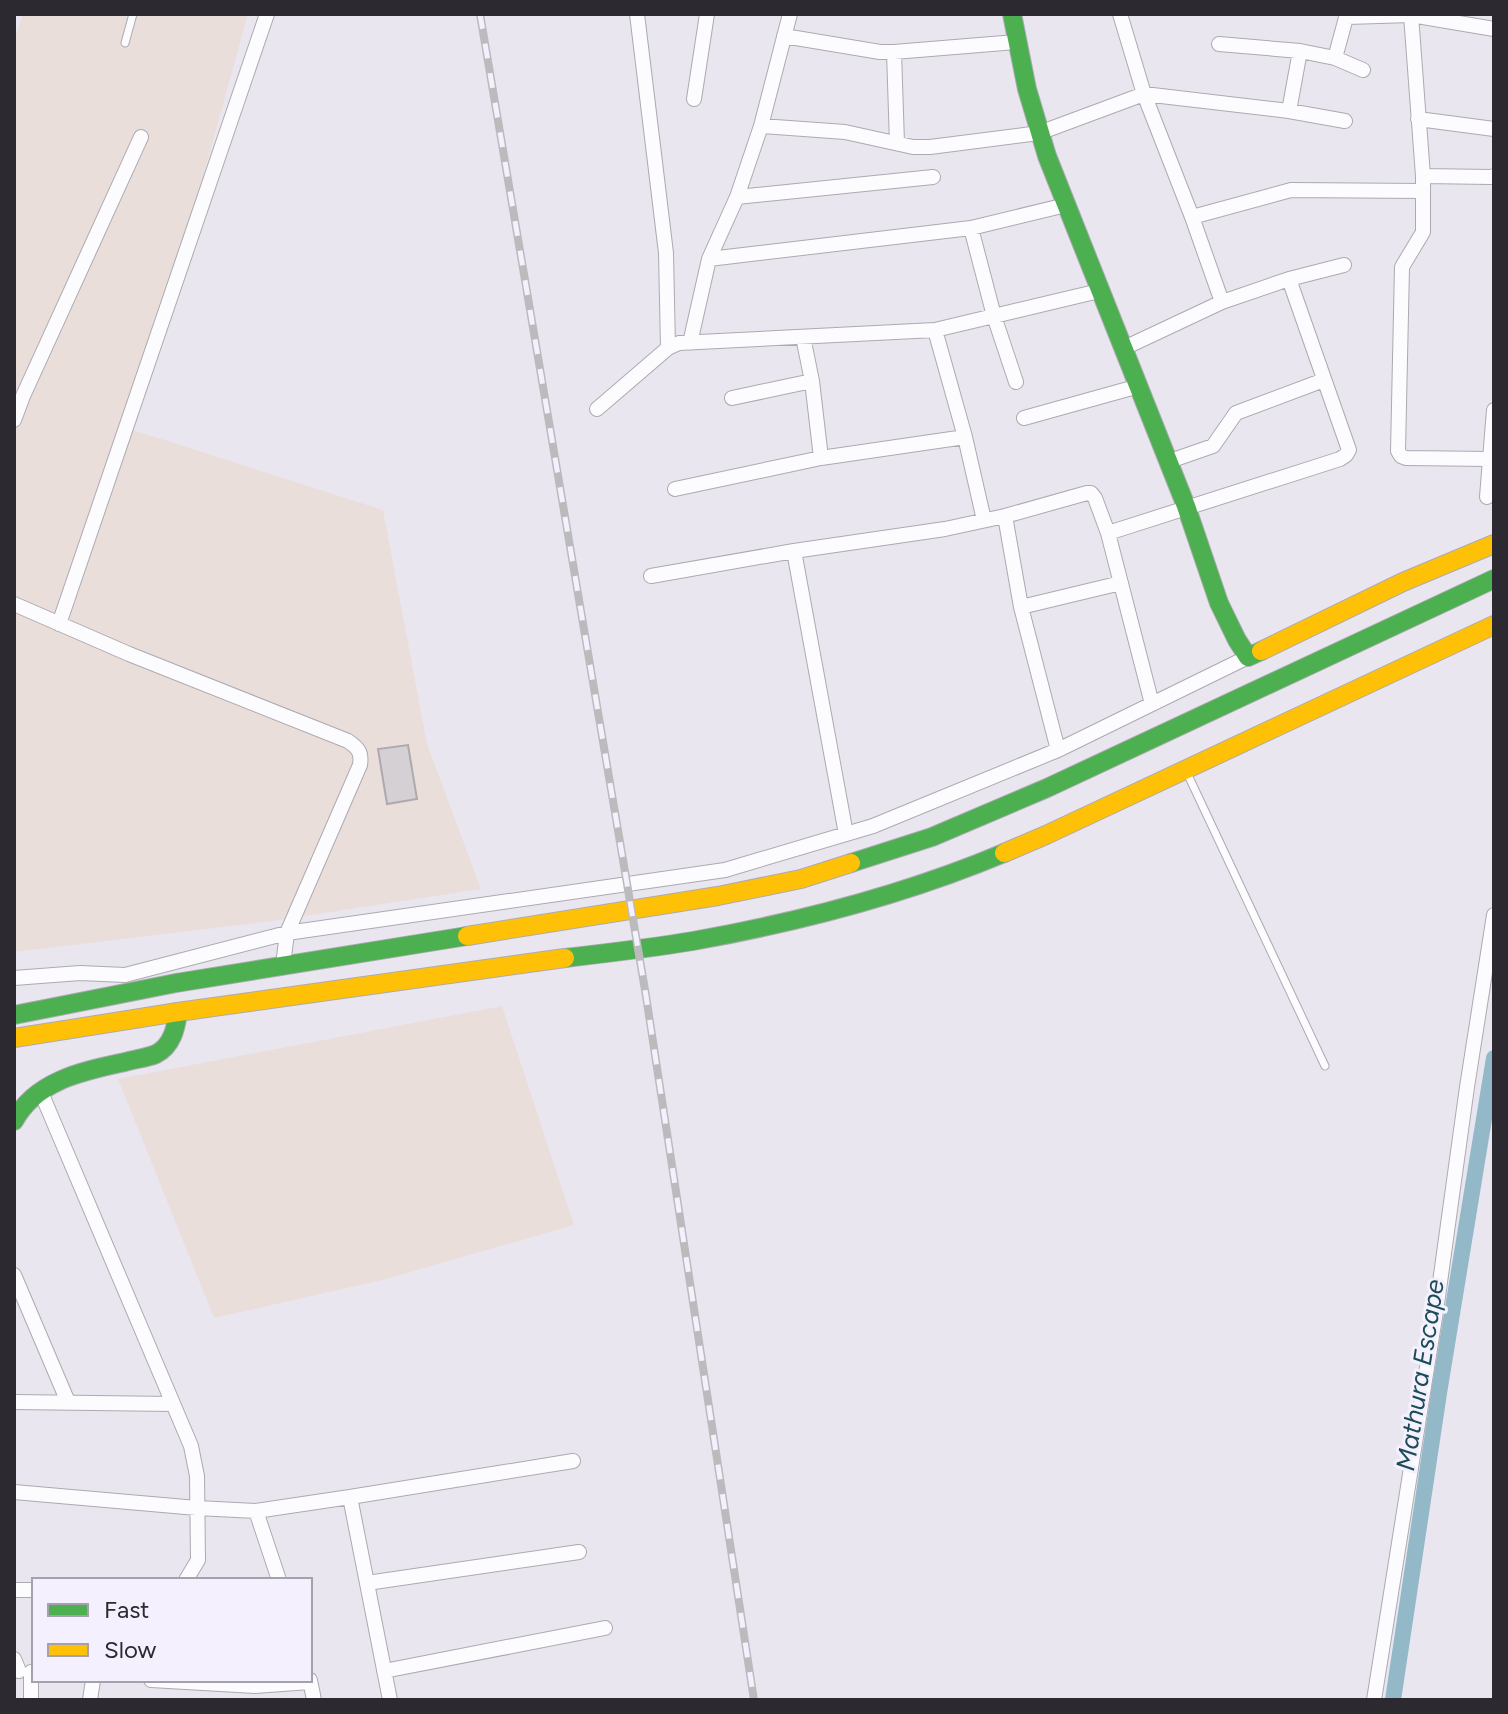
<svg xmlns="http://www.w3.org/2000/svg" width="1508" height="1714" viewBox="0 0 1508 1714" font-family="Figtree,sans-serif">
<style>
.commercial{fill:#eadeda}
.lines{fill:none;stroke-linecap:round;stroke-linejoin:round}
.canal{stroke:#93b8c7;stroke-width:16}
.building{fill:#d5d0d3;stroke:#aea9ac;stroke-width:2}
.lane-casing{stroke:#acaab1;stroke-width:9}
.street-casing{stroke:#acaab1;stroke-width:16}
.fast-casing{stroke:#acaab1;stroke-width:20}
.slow-casing{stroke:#acaab1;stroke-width:20}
.lane{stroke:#fcfbfd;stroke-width:7}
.street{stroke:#fcfbfd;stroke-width:14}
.fast{stroke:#4caf50;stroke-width:18}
.slow{stroke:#ffc107;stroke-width:18}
.rail-casing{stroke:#bbbbbd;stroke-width:8}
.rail{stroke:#f4f0fe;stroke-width:5;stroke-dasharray:15;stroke-linecap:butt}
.labels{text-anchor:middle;stroke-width:6;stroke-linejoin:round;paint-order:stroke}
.water-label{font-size:26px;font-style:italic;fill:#1c4c58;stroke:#f4f0fe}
</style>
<rect width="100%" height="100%" fill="#e9e6f0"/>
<path class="commercial" d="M23,14h225l-115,416 250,80 44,234 54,145 -209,32 -258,31v-912z
M502,1006l72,219 -192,55 -168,38 -96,-239z"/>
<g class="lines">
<path class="canal" d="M1393,1700l46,-307 55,-335"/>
</g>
<path class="building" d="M408,745l9,54 -30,5 -9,-55z"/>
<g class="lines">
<g class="lane-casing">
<path id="lane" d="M125,43l8,-29
M1188,775l137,291"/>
</g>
<g class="street-casing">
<path id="street" d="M637,14l29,239 2,95
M1120,14l24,80 48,123 30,85
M1347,17l64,-2
M784,36l96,16h14l122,-10
M1219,44l81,7 35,7 28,12
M894,52l3,91
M1335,58l12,-44
M694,99l13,-85
M1289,111l11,-60
M1418,119l76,10
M761,126l84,6 68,15h17l109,-14 105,-39 145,17 56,10
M1423,176l68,1 3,-1
M737,197l196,-20
M1192,217l99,-27 132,1
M971,228l23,88 22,66
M709,259l262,-31 95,-23
M935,330l30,107 19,83
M803,337l9,44 9,77
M690,343l19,-84 28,-62 24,-71 29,-112
M1122,349l100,-47 67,-23 55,-14
M732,398l80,-17
M597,409l71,-61 11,-5 256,-13 164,-39
M1024,418l115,-32
M14,420l9,-24 118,-259
M1490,459l-84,-1 -5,-2 -3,-5 4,-184 21,-35v-56l-12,-161 83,14
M1167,462l46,-16 23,-33 88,-33
M675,489l146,-31 144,-21
M1487,497l7,-87
M1005,516l16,91 37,143
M1108,533l232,-74 6,-4 3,-5 -60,-171
M794,551l52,283
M651,576l143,-25 151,-22 60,-13 82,-23h4l4,5 13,35 44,171
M14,604l115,50 219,87c10,7 14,11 12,24l-73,168 -4,32
M1021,607l100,-24
M59,624c68,-204 138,-407 208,-610
M14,978l66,-5 45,2 162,-42 438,-63 148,-44 185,-76 190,-93
M40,1090l151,356 6,30 1,84 -12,20
M14,1275l54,127
M14,1402l159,2
M14,1492l183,16 59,3 94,-14 40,203
M350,1497l223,-36
M256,1511l23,69
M367,1583l212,-31
M14,1590h20
M14,1659l5,12
M384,1671l221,-43
M151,1680l104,6 55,-4
M310,1680l4,20
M31,1700v-28
M90,1700l3,-20
M1374,1700l62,-389 31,-224 27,-172"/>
</g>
<g class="fast-casing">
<path id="fast" d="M1012,14l15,75 20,67 139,350 33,97 18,37 11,17 13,-6
M851,863l81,-26 115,-49 447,-209
M565,958c43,-5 86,-10 128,-17 106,-19 211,-46 311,-88
M14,1015l162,-32 291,-47
M14,1121c22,-41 70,-50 111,-59 10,-3 22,-4 31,-8 16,-8 20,-26 22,-42"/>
</g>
<g class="slow-casing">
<path id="slow" d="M1261,651l142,-69 91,-38
M1004,853l42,-18 448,-210
M467,936l251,-40 83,-17 50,-16
M14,1038l164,-26 387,-54"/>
</g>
<use href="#lane" class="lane"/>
<use href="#street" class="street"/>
<use href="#fast" class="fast"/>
<use href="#slow" class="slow"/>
<g class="rail-casing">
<path id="rail" d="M480,14l166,982 108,704"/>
</g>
<use href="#rail" class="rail"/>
</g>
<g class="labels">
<g class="water-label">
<text transform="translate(1420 1375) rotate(-81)" y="9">Mathura Escape</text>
</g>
</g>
<rect width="1508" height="1714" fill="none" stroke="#2c2a30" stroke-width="32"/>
<rect x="32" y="1578" width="280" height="104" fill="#f4f0fe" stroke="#a4a1ac" stroke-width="2"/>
<rect x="48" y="1604" width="40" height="12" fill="#4caf50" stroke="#a4a1ac" stroke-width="2"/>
<text x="104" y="1618" font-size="24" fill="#2c2a30">Fast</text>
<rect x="48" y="1644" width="40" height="12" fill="#ffc107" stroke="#a4a1ac" stroke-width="2"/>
<text x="104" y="1658" font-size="24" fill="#2c2a30">Slow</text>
</svg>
